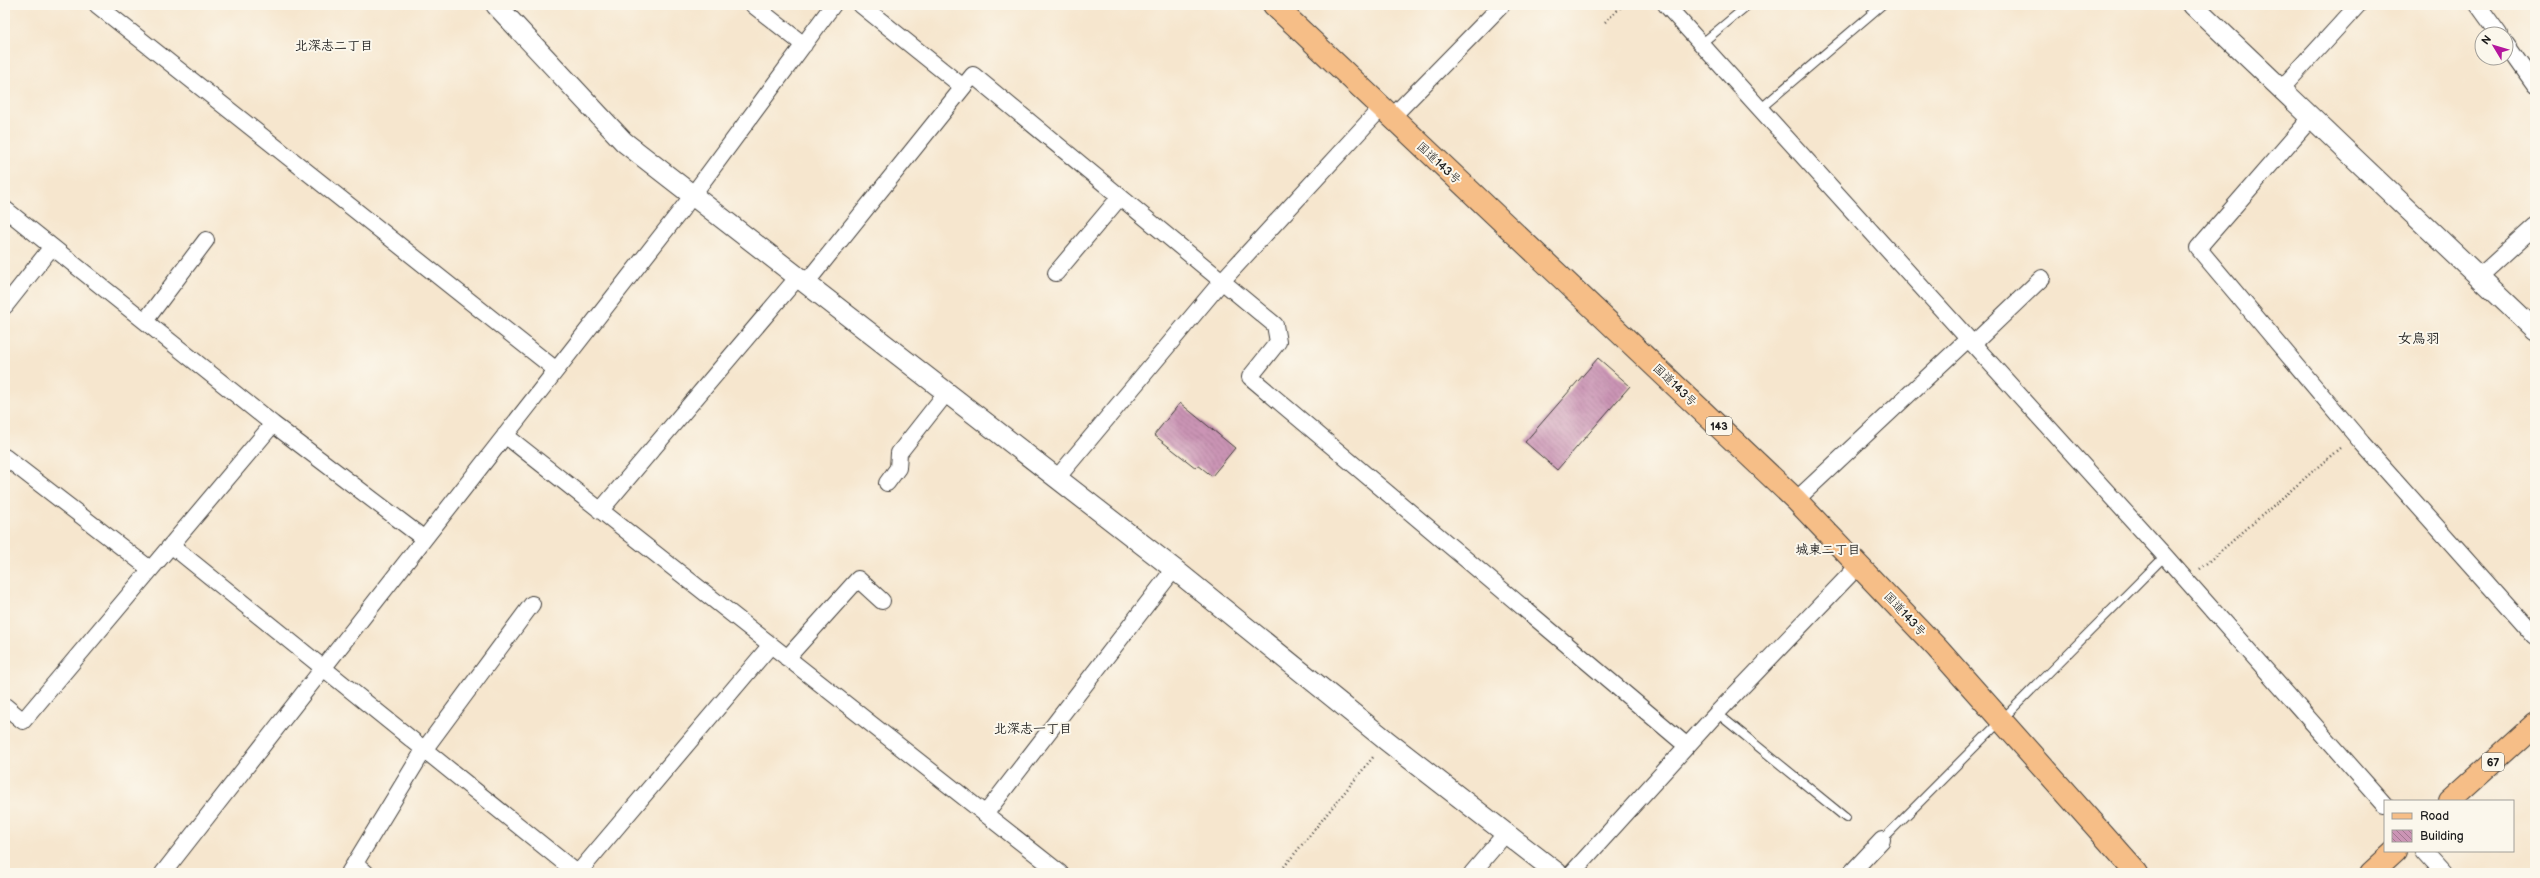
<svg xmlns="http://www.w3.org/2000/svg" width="2540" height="878" viewBox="0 0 2540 878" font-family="'Balsamiq Sans','Klee One',sans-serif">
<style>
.building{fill:url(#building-back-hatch)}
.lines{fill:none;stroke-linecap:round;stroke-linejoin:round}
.service-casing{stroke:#3d3a37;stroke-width:10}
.minor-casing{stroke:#3d3a37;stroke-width:18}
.tertiary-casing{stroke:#3d3a37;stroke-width:22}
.primary-casing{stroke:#3d3a37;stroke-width:24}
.trunk-casing{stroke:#3d3a37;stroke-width:24}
.path{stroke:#3d3a37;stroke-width:2.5;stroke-dasharray:1 3;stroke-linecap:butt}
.service{stroke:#fff;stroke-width:8}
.minor{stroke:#fff;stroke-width:16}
.tertiary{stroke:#fff;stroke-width:20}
.primary{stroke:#f6be87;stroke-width:22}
.trunk{stroke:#f6be87;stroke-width:22}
.labels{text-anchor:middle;stroke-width:4;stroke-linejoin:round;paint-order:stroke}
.shield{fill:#fbf7ec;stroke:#5f5e5a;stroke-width:1}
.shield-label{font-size:11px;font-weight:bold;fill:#1c1c1c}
.street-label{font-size:12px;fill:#1c1c1c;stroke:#fbf7ec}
.neighbourhood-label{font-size:13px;font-weight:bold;fill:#1c1c1c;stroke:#fbf7ec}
.quarter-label{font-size:14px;font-weight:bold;fill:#1c1c1c;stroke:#fbf7ec}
</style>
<defs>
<pattern id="building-back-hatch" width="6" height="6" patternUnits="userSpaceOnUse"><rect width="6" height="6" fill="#cb94b5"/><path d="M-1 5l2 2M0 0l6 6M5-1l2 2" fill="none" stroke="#a47892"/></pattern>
</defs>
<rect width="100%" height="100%" fill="#fbf7ec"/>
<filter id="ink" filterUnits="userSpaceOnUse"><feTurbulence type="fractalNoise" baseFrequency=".025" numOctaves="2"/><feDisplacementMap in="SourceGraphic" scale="8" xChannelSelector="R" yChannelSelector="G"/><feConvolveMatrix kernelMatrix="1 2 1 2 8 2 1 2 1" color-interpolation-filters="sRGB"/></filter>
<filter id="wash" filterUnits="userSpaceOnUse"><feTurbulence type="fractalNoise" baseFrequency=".012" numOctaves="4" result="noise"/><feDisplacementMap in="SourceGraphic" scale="16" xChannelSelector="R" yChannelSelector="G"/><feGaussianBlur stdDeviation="0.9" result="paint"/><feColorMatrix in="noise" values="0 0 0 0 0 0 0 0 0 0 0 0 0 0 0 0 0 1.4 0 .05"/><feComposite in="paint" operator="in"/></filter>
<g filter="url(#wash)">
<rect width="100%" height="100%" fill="#f6e6ce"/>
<g id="blocks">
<path class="building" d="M1598,358l32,28 -73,84 -32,-28z
M1180,403l55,45 -23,28 -14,-11 -2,3 -42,-33z"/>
</g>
</g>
<g filter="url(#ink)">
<use href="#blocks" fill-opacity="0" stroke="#3d3a37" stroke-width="1"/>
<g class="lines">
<g class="service-casing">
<path id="service" d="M1701,44l47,-39
M1760,109l122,-104
M1717,713l129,105
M1882,840l283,-284"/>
</g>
<g class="minor-casing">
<path id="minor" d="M97,5l458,364
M753,5l51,40
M861,5l102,82
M1666,5l499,551 220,249
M2478,5l21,29
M2506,44l29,41
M2281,89l77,-84
M1391,118l111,-113
M2311,118l-113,130 164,195 173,194
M5,209l268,215 150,114
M1056,273l64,-76
M2479,277l56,-51
M806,283l167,-208 302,250 3,17 -28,35 437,369
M5,306l46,-58
M145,321l61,-81
M1973,344l69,-66
M505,435l555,438
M5,457l145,112
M1057,478l165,-197 159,-173
M887,483l11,-15 1,-15 48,-61
M1796,500l172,-161
M600,511l198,-234
M171,545l406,328
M787,658l71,-79 24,22
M5,706l18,15 250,-297
M986,813l188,-244
M2423,851l20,22
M355,863l11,10
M163,873l520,-665 150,-203
M349,873l75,-123 108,-146
M578,873l192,-227
M1472,873l34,-40
M1572,873l145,-160 142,-148
M1851,873l31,-33"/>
</g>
<g class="tertiary-casing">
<path id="tertiary" d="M496,5l128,137 550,427 213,172 170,132
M2193,5l342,325"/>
</g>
<g class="primary-casing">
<path id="primary" d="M2450,801l85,-77
M2371,873l24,-22"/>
</g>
<g class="trunk-casing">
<path id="trunk" d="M1274,5l522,495 141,148 200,225"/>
</g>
<path class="path" d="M1605,22l18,-17
M2200,569l141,-122
M1279,873l95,-117"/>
<use href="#service" class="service"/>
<use href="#minor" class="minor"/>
<use href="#tertiary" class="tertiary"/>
<use href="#primary" class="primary"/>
<use href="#trunk" class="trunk"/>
</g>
</g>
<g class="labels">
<g class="shield">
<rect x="1706" y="417" width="26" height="18" rx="3"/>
<rect x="2482" y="753" width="22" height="18" rx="3"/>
</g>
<g class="shield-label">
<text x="1719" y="430">143</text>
<text x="2493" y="766">67</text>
</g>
<g class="street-label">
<text transform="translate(1439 163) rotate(43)" y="4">国道143号</text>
<text transform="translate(1675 385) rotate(44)" y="4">国道143号</text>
<text transform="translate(1905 614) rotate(47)" y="4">国道143号</text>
</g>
<g class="neighbourhood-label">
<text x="334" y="50">北深志二丁目</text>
<text x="1828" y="554">城東二丁目</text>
<text x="1033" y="733">北深志一丁目</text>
</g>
<g class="quarter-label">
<text x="2419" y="343">女鳥羽</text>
</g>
</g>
<rect width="2540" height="878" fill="none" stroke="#fbf7ec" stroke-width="20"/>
<rect x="2384" y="800" width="130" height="52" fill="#fbf7ec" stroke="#a29f99"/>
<rect x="2392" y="813" width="20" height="6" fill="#f6be87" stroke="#a29f99"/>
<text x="2420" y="820" font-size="12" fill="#1c1c1c">Road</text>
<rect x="2392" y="830" width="20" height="12" fill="url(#building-back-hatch)" stroke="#a29f99"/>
<text x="2420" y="840" font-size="12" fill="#1c1c1c">Building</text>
<g transform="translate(2494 46) rotate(308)"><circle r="19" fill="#fbf7ec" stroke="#a29f99"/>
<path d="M0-3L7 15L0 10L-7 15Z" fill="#b5179e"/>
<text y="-6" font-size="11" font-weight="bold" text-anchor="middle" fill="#1c1c1c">N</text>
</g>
</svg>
